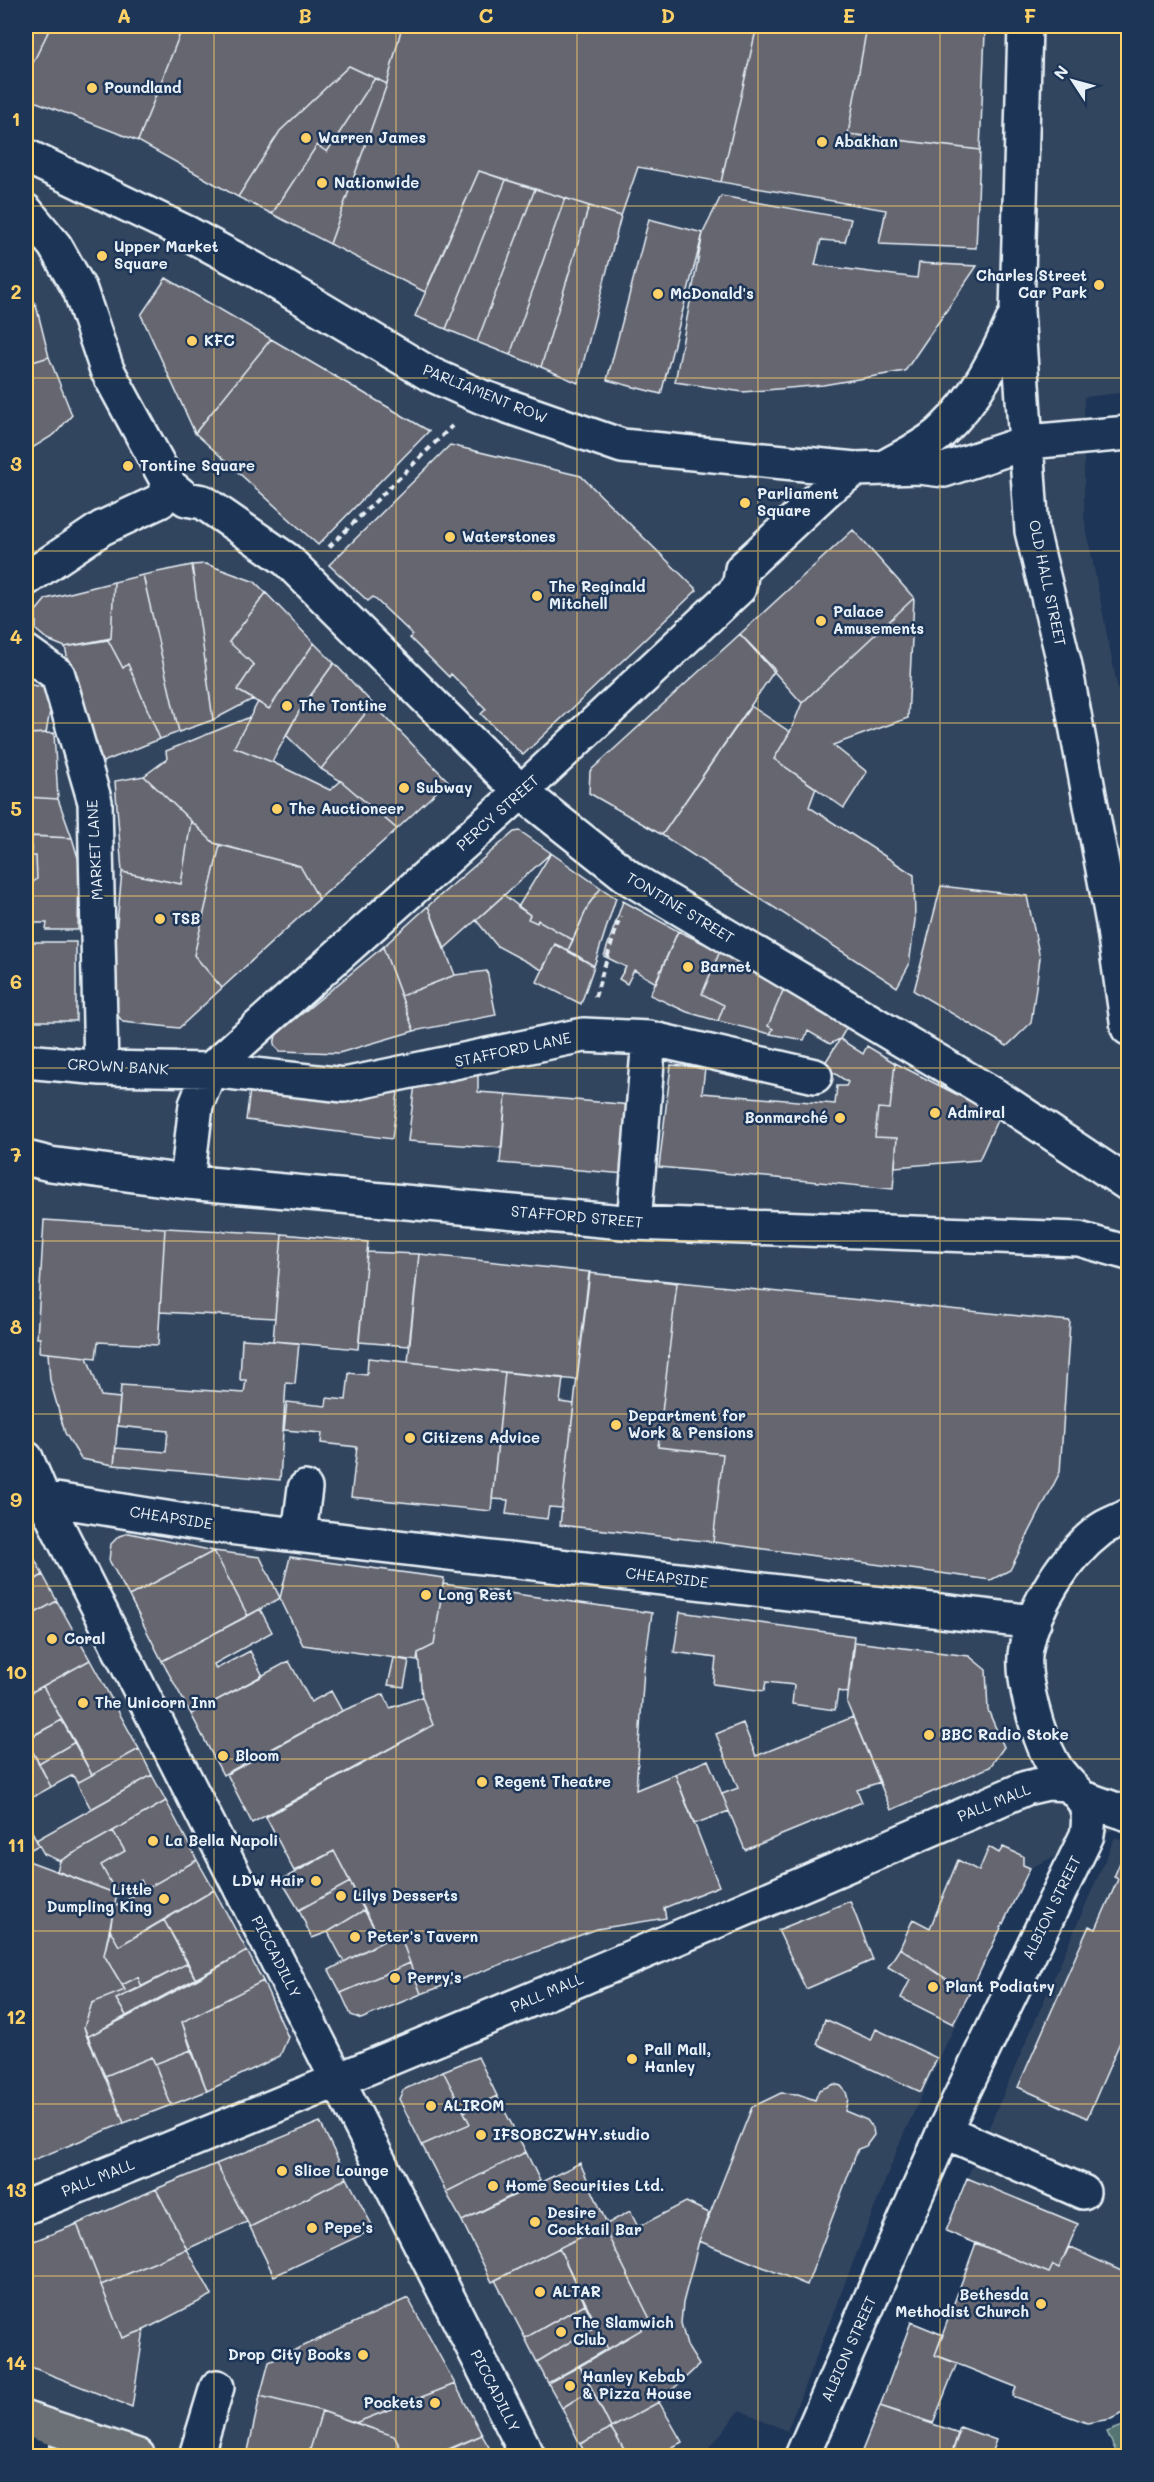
<svg xmlns="http://www.w3.org/2000/svg" width="1154" height="2482" viewBox="0 0 1154 2482" font-family="Mali,sans-serif">
<style>
.built{fill:#33445e}
.green{fill:#547473;stroke:#9eb2b6;stroke-width:1.5}
.building{fill:#666670;stroke:#e8f1f8;stroke-width:1.5}
.lines{fill:none;stroke-linecap:round;stroke-linejoin:round}
.minor-casing{stroke:#e8f1f8;stroke-width:38}
.major-casing{stroke:#e8f1f8;stroke-width:38}
.path{stroke:#e8f1f8;stroke-width:4;stroke-dasharray:6 4.5;stroke-linecap:butt}
.minor{stroke:#1d3557;stroke-width:33}
.major{stroke:#6a7074;stroke-width:33}
.grid{fill:none;stroke:#ffd166;stroke-width:1.5;stroke-opacity:0.55}
.poi-dot{fill:#ffd166;stroke:#1d3557;stroke-width:2}
.labels{text-anchor:middle;stroke-width:5;stroke-linejoin:round;paint-order:stroke}
.poi-label{font-size:15px;font-weight:bold;fill:#e8f1f8;stroke:#1d3557;text-anchor:start}
.street-label{font-size:15px;fill:#e8f1f8;stroke:#1d3557}
.neatline{fill:none;stroke:#ffd166;stroke-width:2}
.grid-label{font-size:20px;text-anchor:middle;font-weight:bold;fill:#ffd166}
</style>
<rect width="100%" height="100%" fill="#1d3557"/>
<filter id="ink" filterUnits="userSpaceOnUse"><feTurbulence type="fractalNoise" baseFrequency=".0167" numOctaves="2"/><feDisplacementMap in="SourceGraphic" scale="12" xChannelSelector="R" yChannelSelector="G"/><feConvolveMatrix kernelMatrix="1 2 1 2 8 2 1 2 1" color-interpolation-filters="sRGB"/></filter>
<g filter="url(#ink)">
<path class="built" d="M26,26h1102v366l-44,5v120l44,225v1081l-98,45 -127,267 -116,296 -47,-21 -37,46h-677z
M1115,1837l13,6v431l-59,-27 -10,21 -92,-90z"/>
<path class="green" d="M1128,2424v32h-10l-11,-24z"/>
<path class="building" d="M26,26h25l-25,51z
M51,26h132l-45,115 -112,-43v-21z
M183,26h219l-15,58 -38,-18 -69,65 -42,66 -100,-56z
M402,26h355l-36,156 -83,-15 -17,49 -142,-45 -54,121 -95,-48 57,-160z
M757,26h110l-19,108 132,16 -4,98 -97,-4 7,-34 -165,-28z
M867,26h81l37,7 -5,117 -132,-16z
M349,66l26,12 -48,74 -10,-7 -45,69 -34,-17 42,-66z
M375,78l12,6 -57,160 -58,-30 45,-69 10,7z
M479,171l27,9 -60,149 -31,-13z
M506,180l29,9 -58,153 -31,-13z
M535,189l30,9 -55,157 -33,-13z
M721,196l130,23 -6,23 -24,-2 -6,25 102,13 2,-15 58,3 -72,105 -82,14 -80,7 -68,-10 28,-149z
M565,198l24,8 -48,161 -31,-12z
M589,206l32,10 -43,167 -37,-16z
M649,219l54,14 -42,161 -54,-14z
M166,278l105,61 -76,94 -54,-118z
M26,286l10,19 -10,5z
M36,305l13,52 -23,7v-54z
M271,339l158,92 -111,114 -123,-112z
M49,357l23,58 -17,19 -29,18v-88z
M450,445l131,31 116,114 -174,165 -42,-41 5,-5 -35,-35 -2,3 -39,-39 2,-4 -39,-37 -5,4 -39,-36z
M853,530l61,68 -112,105 -62,-69z
M206,564l49,18 11,11 -37,49 25,23 -17,25 16,9 -40,21 -21,-155z
M192,565l21,155 -34,12 -36,-157z
M143,575l36,157 -19,7 -32,-75 -5,4 -15,-28 3,-2 3,-56z
M114,582l-3,56 -46,9 -17,-7 -12,-10v-19l10,-12z
M266,593l48,50 -45,66 -32,-19 17,-25 -25,-23z
M914,598l-6,120 -75,27 34,27 -23,36 -70,-49 16,-27 12,-29z
M740,634l35,36 -113,165 -73,-42 1,-22z
M108,640l15,28 5,-4 32,75 -67,27 -28,-119z
M314,643l20,20 -34,47 -28,52 -38,-15 24,-45 11,7z
M334,663l39,41 -52,65 -35,-34 14,-25z
M26,684l28,5 -8,44 -20,1z
M373,704l75,77 -51,48 -56,-48 -20,-12z
M751,706l39,26 -16,27 42,29 -7,19 105,68 1,45 -6,45 -12,22 -235,-152z
M250,717l-16,30 38,15 58,28 11,-9 56,48 -78,70 -19,-33 -86,-23 -70,-67 23,-17 -1,-8z
M54,733l4,66 -32,-2v-63z
M144,776l47,45 -10,63 -59,-12 -7,-91z
M26,797l32,2 14,39 -46,-2z
M191,821l23,22 6,2 -26,110 28,33 -43,40 -56,-6 -14,-17 13,-133 59,12z
M520,831l31,22 -107,96 -16,-43 86,-74z
M26,836h6l-1,20h5l1,23 -11,9z
M32,836l40,2 7,23 -1,69h-32l1,-7h-21v-35l11,-9 -1,-23h-5z
M220,845l80,21 19,33 -97,89 -28,-33z
M551,853l50,35 -12,16 -16,36 -35,-20 -1,3 -9,-4 2,-4 -12,-8z
M941,886l86,10 13,62 -9,65 -24,23 -93,-55z
M601,888l15,10 -22,68 -26,-16 21,-46z
M504,895l26,20 -2,4 9,4 1,-3 35,20 -5,10 -13,-6 -13,26 -45,-24 -21,-26z
M623,901l55,30 -22,52 -22,-13 -7,14 -8,-5 7,-12 -22,-11z
M428,906l27,69 -54,21 -18,-49z
M678,931l42,20 -18,43 22,11 -6,16 -31,-9 -37,-17z
M26,942h50v79h-50z
M555,944l39,22 -13,38 -44,-22z
M383,947l31,84 -75,22 -59,-2 -6,-6 2,-10z
M720,951l65,35 -17,40 5,3 -3,5 -52,-13 6,-16 -22,-11z
M487,971l9,44 -82,16 -13,-35 54,-21z
M785,986l58,31 4,10 -7,12 -10,5 -22,-13 -4,9 -34,-6 3,-5 -5,-3z
M840,1039l23,15 4,-8 28,17 -5,46 -12,-1 -3,29 22,1 -4,51 -234,-22 12,-102 34,3 -3,25 133,11 2,-18h9l2,-4 -25,-16z
M895,1063l104,53 -20,44 -84,7 2,-29 -22,-1 3,-29 12,1z
M417,1067h61v25l28,2 -4,54 -94,-7z
M252,1075l147,10 -7,54 -146,-19z
M506,1094l125,11 -6,69 -125,-11z
M44,1220l121,8 -7,117 -60,-3 -2,16 -57,-6 1,-14h-3z
M165,1228l117,6 -7,84 -115,-6z
M282,1234l86,8 -10,107 -85,-8z
M367,1252l52,2 -10,92 -50,-4z
M419,1254l171,18 -13,108 -169,-18z
M589,1273l481,48 -10,151 -50,98 -19,10 -278,-38 -153,-17z
M589,1273l88,10 -19,164 65,7 -10,88 -153,-17z
M242,1339l57,4 -4,41 -9,-1 -6,97 -166,-15 2,-17 50,4 2,-21 -50,-5 3,-41 123,8 2,-13h-6z
M48,1353l39,4 14,39 19,2 -6,67 -33,-6 -16,-26 -15,-53z
M368,1358l137,14 -14,139 -140,-14 6,-50 -36,-4 1,-10 -38,-3 3,-28 39,4 1,-8 19,2 3,-27 18,2z
M505,1372l58,6 -3,24 14,2 -12,104 -13,-1 -2,12 -41,-5 2,-14 -16,-1z
M129,1533l85,18 -85,45 -20,-36 2,-16 8,-8z
M214,1551l34,65 -86,45 -33,-65z
M214,1551l46,6 20,41 -32,18z
M32,1554l11,21 -17,10v-27z
M290,1557l154,21 -10,67 -16,8 -1,8 -114,-16 -23,-47z
M43,1575l14,26 -31,17v-33z
M443,1584l209,29 -8,56 -8,121 39,-16 44,112 -55,22 2,10 -69,11 -176,65 -22,-62 -17,10 -48,-91 -40,20 -28,-54 167,-92 -11,-28 -4,-44 16,-8z
M57,1601l33,59 -58,32 -6,-11v-63z
M260,1609l12,23 -58,32 2,5 34,-18 13,25 -72,38 -29,-53z
M680,1612l174,24 -6,57 -10,-2 -3,19 -43,-6 2,-19 -28,-3 -2,9 -51,-7 3,-26 -42,-6z
M855,1642l114,14 17,14 2,40 16,37 -14,20 -99,43 -44,-107z
M394,1658l15,3 -5,26 -16,-2z
M90,1660l49,89 -47,26 -49,-89z
M289,1661l22,41 20,-11 11,20 -119,64 -32,-61z
M43,1686l19,34 -36,20v-45z
M384,1694l6,14 32,-11 11,28 -181,98 -25,-49 115,-63z
M853,1717l27,65 -23,8 5,12 -117,48 -23,-56 16,-6 -22,-54 27,-11 13,33z
M62,1720l13,22 -36,21 -13,-24z
M26,1739l25,48 -25,14z
M75,1742l17,33 -15,8 -4,-8 -22,12 -12,-24z
M139,1749l13,26 -61,34 -14,-26z
M708,1760l21,51 -35,13 -19,-50z
M152,1775l14,26 -106,60 -16,-7 -8,-14z
M166,1801l31,59 -51,29 -5,-9 -24,14 -16,-29 24,-14 -12,-20z
M26,1820l13,25 -13,7z
M113,1831l12,20 -24,14 16,29 -60,-23 3,-10z
M989,1847l10,6 4,-6 20,9v9l7,3 -61,126 -69,-46 13,-29 17,9 28,-68 21,11z
M334,1851l16,31 -51,28 -18,-30z
M1128,1856v168l-41,94 -69,-31 71,-161 7,3 22,-50 -4,-2 8,-19z
M26,1860l91,34 -13,61 21,35 -33,13 -8,24 40,96 -98,40z
M197,1860l17,30 -95,56 -9,-16 4,-23z
M350,1882l14,28 -36,22 -16,6 -13,-28z
M214,1890l33,61 -51,29 -32,-60z
M850,1901l23,59 -67,29 -28,-59z
M364,1910l18,32 -38,20 -16,-30z
M164,1920l24,43 -46,24 -4,-10 -16,8 -18,-30 6,-25 9,16z
M399,1932l11,31 -69,30 -12,-23z
M900,1948l69,46 -16,30 -52,-26 9,-18 -22,-13z
M247,1951l16,30 -81,41 9,28 -36,14 -3,-7 -47,19 -18,-39z
M188,1963l8,17 -69,37 -11,-18z
M410,1963l11,31 -60,25 -10,-4 -10,-22z
M138,1977l4,10 -26,12 11,18 -40,20 -3,-10 8,-24 33,-13 -3,-5z
M263,1981l25,56 -8,19 -73,35 -25,-69z
M825,2019l46,21 5,-11 61,29 -16,34 -104,-48z
M191,2050l16,41 -36,14 -16,-41z
M152,2057l19,48 -47,18 -19,-47z
M478,2057l19,39 -33,16 -21,-41z
M443,2071l27,53 -48,21 -23,-46 4,-9z
M834,2084l7,2 5,6 2,7 -3,12 22,9 6,8 1,7 -8,11 -8,3 -51,136 -108,-44 53,-134 29,-14 17,1 17,6 4,-10z
M497,2096l29,56 -80,40 -24,-47 48,-21 -6,-12z
M320,2122l27,56 -97,49 -34,-63z
M526,2152l14,29 -78,40 -16,-29z
M580,2163l27,61 -115,58 -30,-61z
M216,2164l31,58 -60,27 -31,-60z
M347,2178l27,51 -100,47 -24,-49z
M967,2178l111,46 -19,44 -6,-3 -4,8 -103,-42z
M156,2189l31,60 -86,36 -24,-61z
M686,2202l23,11 -10,28 -16,62 -2,20 6,23 12,19 -40,37 -48,26 -31,-62 61,-36 9,-11 -47,-93 27,-15 8,16z
M77,2224l45,114 22,-8 -12,77 -106,-42v-121z
M603,2226l47,93 -9,11 -33,19 -49,-101z
M976,2243l73,30 4,-8 6,3 10,-21 59,27v137l-17,8 -24,4 -74,-27 3,-9 -81,-32z
M559,2248l26,56 -60,34 -30,-58z
M187,2249l25,46 -68,35 -22,8 -21,-53z
M408,2298l47,86 -100,39 -33,-12 -62,-15 9,-34z
M585,2304l11,22 -59,36 -12,-24z
M911,2322l32,13 -8,20 22,8 -24,60 -53,-17z
M596,2326l12,23 -60,34 -11,-21z
M580,2366l12,23 -30,19 -14,-25z
M455,2384l27,51 -50,21h-27l-11,-20 -39,-13z
M592,2389l19,39 -31,16 -18,-36z
M260,2396l62,15 -14,45h-39l-21,-5z
M659,2402l23,40 -26,14h-28l-17,-28z
M880,2406l79,27 -8,23h-91z
M322,2411l72,25 11,20h-97z
M960,2427l36,13 -6,16h-39z
M611,2428l17,28h-41l-7,-12z
M482,2435l12,21h-56l1,-2z"/>
<g class="lines">
<g class="minor-casing">
<path id="minor" d="M1025,26l-8,285 15,220 33,135 48,257 15,105
M26,156l163,78 65,35 174,104 54,24 140,49 233,23 64,-2 25,3 84,-28 100,-9
M26,211l29,35 25,44 27,80 63,116 16,13 17,3 84,58 234,232 110,87 365,217 132,88
M886,466c18,-10 40,-20 55,-34 35,-33 55,-73 74,-116
M26,579l76,-51 58,-27 10,-15
M26,652l32,23 37,127 6,266
M26,1061l75,7 109,2 134,15 239,-50 66,3 166,38
M26,1158l24,6 137,18 447,41 445,16 49,14
M187,1182l9,-77 14,-35 311,-278 218,-204 3,-19 88,-82 25,-18
M634,1223l15,-185
M26,1458l17,40 485,958
M43,1498l160,26 831,98
M299,1534l6,-46
M1083,1798l45,16
M944,2131l139,61
M26,2207c335,-134 668,-275 1000,-419l22,-5 21,1
M28,2456l10,-33
M196,2456l21,-69
M802,2456l142,-325 143,-296c8,-43 -18,-41 -35,-73 -14,-25 -32,-86 -26,-114 8,-43 39,-91 74,-118 8,-6 19,-9 28,-14"/>
</g>
<g class="major-casing">
<path id="major" d="M26,2419l112,37"/>
</g>
<path class="path" d="M329,547l123,-121
M595,997l25,-81"/>
<use href="#minor" class="minor"/>
<use href="#major" class="major"/>
</g>
</g>
<path class="grid" d="M214,26v2430M396,26v2430M577,26v2430M758,26v2430M940,26v2430M26,206h1102M26,378h1102M26,551h1102M26,723h1102M26,896h1102M26,1068h1102M26,1241h1102M26,1414h1102M26,1586h1102M26,1759h1102M26,1931h1102M26,2104h1102M26,2276h1102"/>
<g class="poi-dot">
<circle cx="92" cy="88" r="6"/>
<circle cx="306" cy="138" r="6"/>
<circle cx="822" cy="142" r="6"/>
<circle cx="322" cy="183" r="6"/>
<circle cx="102" cy="256" r="6"/>
<circle cx="1099" cy="285" r="6"/>
<circle cx="658" cy="294" r="6"/>
<circle cx="192" cy="341" r="6"/>
<circle cx="128" cy="466" r="6"/>
<circle cx="745" cy="503" r="6"/>
<circle cx="450" cy="537" r="6"/>
<circle cx="537" cy="596" r="6"/>
<circle cx="821" cy="621" r="6"/>
<circle cx="287" cy="706" r="6"/>
<circle cx="404" cy="788" r="6"/>
<circle cx="277" cy="809" r="6"/>
<circle cx="160" cy="919" r="6"/>
<circle cx="688" cy="967" r="6"/>
<circle cx="935" cy="1113" r="6"/>
<circle cx="840" cy="1118" r="6"/>
<circle cx="616" cy="1425" r="6"/>
<circle cx="410" cy="1438" r="6"/>
<circle cx="426" cy="1595" r="6"/>
<circle cx="52" cy="1639" r="6"/>
<circle cx="83" cy="1703" r="6"/>
<circle cx="929" cy="1735" r="6"/>
<circle cx="223" cy="1756" r="6"/>
<circle cx="482" cy="1782" r="6"/>
<circle cx="153" cy="1841" r="6"/>
<circle cx="316" cy="1881" r="6"/>
<circle cx="341" cy="1896" r="6"/>
<circle cx="164" cy="1899" r="6"/>
<circle cx="355" cy="1937" r="6"/>
<circle cx="395" cy="1978" r="6"/>
<circle cx="933" cy="1987" r="6"/>
<circle cx="632" cy="2059" r="6"/>
<circle cx="431" cy="2106" r="6"/>
<circle cx="481" cy="2135" r="6"/>
<circle cx="282" cy="2171" r="6"/>
<circle cx="493" cy="2186" r="6"/>
<circle cx="535" cy="2222" r="6"/>
<circle cx="312" cy="2228" r="6"/>
<circle cx="540" cy="2292" r="6"/>
<circle cx="1041" cy="2304" r="6"/>
<circle cx="561" cy="2332" r="6"/>
<circle cx="363" cy="2355" r="6"/>
<circle cx="570" cy="2386" r="6"/>
<circle cx="435" cy="2403" r="6"/>
</g>
<g class="labels">
<g class="poi-label">
<text x="104" y="93">Poundland</text>
<text x="318" y="143">Warren James</text>
<text x="834" y="147">Abakhan</text>
<text x="334" y="188">Nationwide</text>
<text x="114" y="252">Upper Market<tspan x="114" dy="17">Square</tspan></text>
<text x="1087" y="281" text-anchor="end">Charles Street<tspan x="1087" dy="17">Car Park</tspan></text>
<text x="670" y="299">McDonald's</text>
<text x="204" y="346">KFC</text>
<text x="140" y="471">Tontine Square</text>
<text x="757" y="499">Parliament<tspan x="757" dy="17">Square</tspan></text>
<text x="462" y="542">Waterstones</text>
<text x="549" y="592">The Reginald<tspan x="549" dy="17">Mitchell</tspan></text>
<text x="833" y="617">Palace<tspan x="833" dy="17">Amusements</tspan></text>
<text x="299" y="711">The Tontine</text>
<text x="416" y="793">Subway</text>
<text x="289" y="814">The Auctioneer</text>
<text x="172" y="924">TSB</text>
<text x="700" y="972">Barnet</text>
<text x="947" y="1118">Admiral</text>
<text x="828" y="1123" text-anchor="end">Bonmarché</text>
<text x="628" y="1421">Department for<tspan x="628" dy="17">Work &amp; Pensions</tspan></text>
<text x="422" y="1443">Citizens Advice</text>
<text x="438" y="1600">Long Rest</text>
<text x="64" y="1644">Coral</text>
<text x="95" y="1708">The Unicorn Inn</text>
<text x="941" y="1740">BBC Radio Stoke</text>
<text x="235" y="1761">Bloom</text>
<text x="494" y="1787">Regent Theatre</text>
<text x="165" y="1846">La Bella Napoli</text>
<text x="304" y="1886" text-anchor="end">LDW Hair</text>
<text x="152" y="1895" text-anchor="end">Little<tspan x="152" dy="17">Dumpling King</tspan></text>
<text x="353" y="1901">Lilys Desserts</text>
<text x="367" y="1942">Peter's Tavern</text>
<text x="407" y="1983">Perry's</text>
<text x="945" y="1992">Plant Podiatry</text>
<text x="644" y="2055">Pall Mall,<tspan x="644" dy="17">Hanley</tspan></text>
<text x="443" y="2111">ALIROM</text>
<text x="493" y="2140">IFSOBCZWHY.studio</text>
<text x="294" y="2176">Slice Lounge</text>
<text x="505" y="2191">Home Securities Ltd.</text>
<text x="547" y="2218">Desire<tspan x="547" dy="17">Cocktail Bar</tspan></text>
<text x="324" y="2233">Pepe's</text>
<text x="552" y="2297">ALTAR</text>
<text x="1029" y="2300" text-anchor="end">Bethesda<tspan x="1029" dy="17">Methodist Church</tspan></text>
<text x="573" y="2328">The Slamwich<tspan x="573" dy="17">Club</tspan></text>
<text x="351" y="2360" text-anchor="end">Drop City Books</text>
<text x="582" y="2382">Hanley Kebab<tspan x="582" dy="17">&amp; Pizza House</tspan></text>
<text x="423" y="2408" text-anchor="end">Pockets</text>
</g>
<g class="street-label">
<text transform="translate(485 394) rotate(22)" y="5">PARLIAMENT ROW</text>
<text transform="translate(1047 583) rotate(78)" y="5">OLD HALL STREET</text>
<text transform="translate(498 813) rotate(-42)" y="5">PERCY STREET</text>
<text transform="translate(95 850) rotate(-93)" y="5">MARKET LANE</text>
<text transform="translate(680 908) rotate(31)" y="5">TONTINE STREET</text>
<text transform="translate(513 1050) rotate(-12)" y="5">STAFFORD LANE</text>
<text transform="translate(118 1067) rotate(3)" y="5">CROWN BANK</text>
<text transform="translate(577 1217) rotate(5)" y="5">STAFFORD STREET</text>
<text transform="translate(171 1518) rotate(9)" y="5">CHEAPSIDE</text>
<text transform="translate(667 1578) rotate(7)" y="5">CHEAPSIDE</text>
<text transform="translate(994 1803) rotate(-22)" y="5">PALL MALL</text>
<text transform="translate(1052 1908) rotate(-64)" y="5">ALBION STREET</text>
<text transform="translate(276 1957) rotate(63)" y="5">PICCADILLY</text>
<text transform="translate(547 1993) rotate(-23)" y="5">PALL MALL</text>
<text transform="translate(98 2178) rotate(-22)" y="5">PALL MALL</text>
<text transform="translate(849 2349) rotate(-66)" y="5">ALBION STREET</text>
<text transform="translate(495 2391) rotate(63)" y="5">PICCADILLY</text>
</g>
</g>
<rect width="1154" height="2482" fill="none" stroke="#1d3557" stroke-width="66"/>
<g transform="translate(1073 81) rotate(306)" stroke="#1d3557" stroke-width="4.5" paint-order="stroke">
<path d="M0-4.5L10 22L0 15L-10 22Z" fill="#e8f1f8"/>
<text y="-9" font-size="16" font-weight="bold" text-anchor="middle" fill="#e8f1f8">N</text>
</g>
<rect x="33" y="33" width="1088" height="2416" class="neatline"/>
<g class="grid-label">
<text x="124" y="23">A</text>
<text x="305" y="23">B</text>
<text x="486" y="23">C</text>
<text x="668" y="23">D</text>
<text x="849" y="23">E</text>
<text x="1030" y="23">F</text>
<text x="16" y="126">1</text>
<text x="16" y="299">2</text>
<text x="16" y="471">3</text>
<text x="16" y="644">4</text>
<text x="16" y="816">5</text>
<text x="16" y="989">6</text>
<text x="16" y="1162">7</text>
<text x="16" y="1334">8</text>
<text x="16" y="1507">9</text>
<text x="16" y="1679">10</text>
<text x="16" y="1852">11</text>
<text x="16" y="2024">12</text>
<text x="16" y="2197">13</text>
<text x="16" y="2370">14</text>
</g>
</svg>
